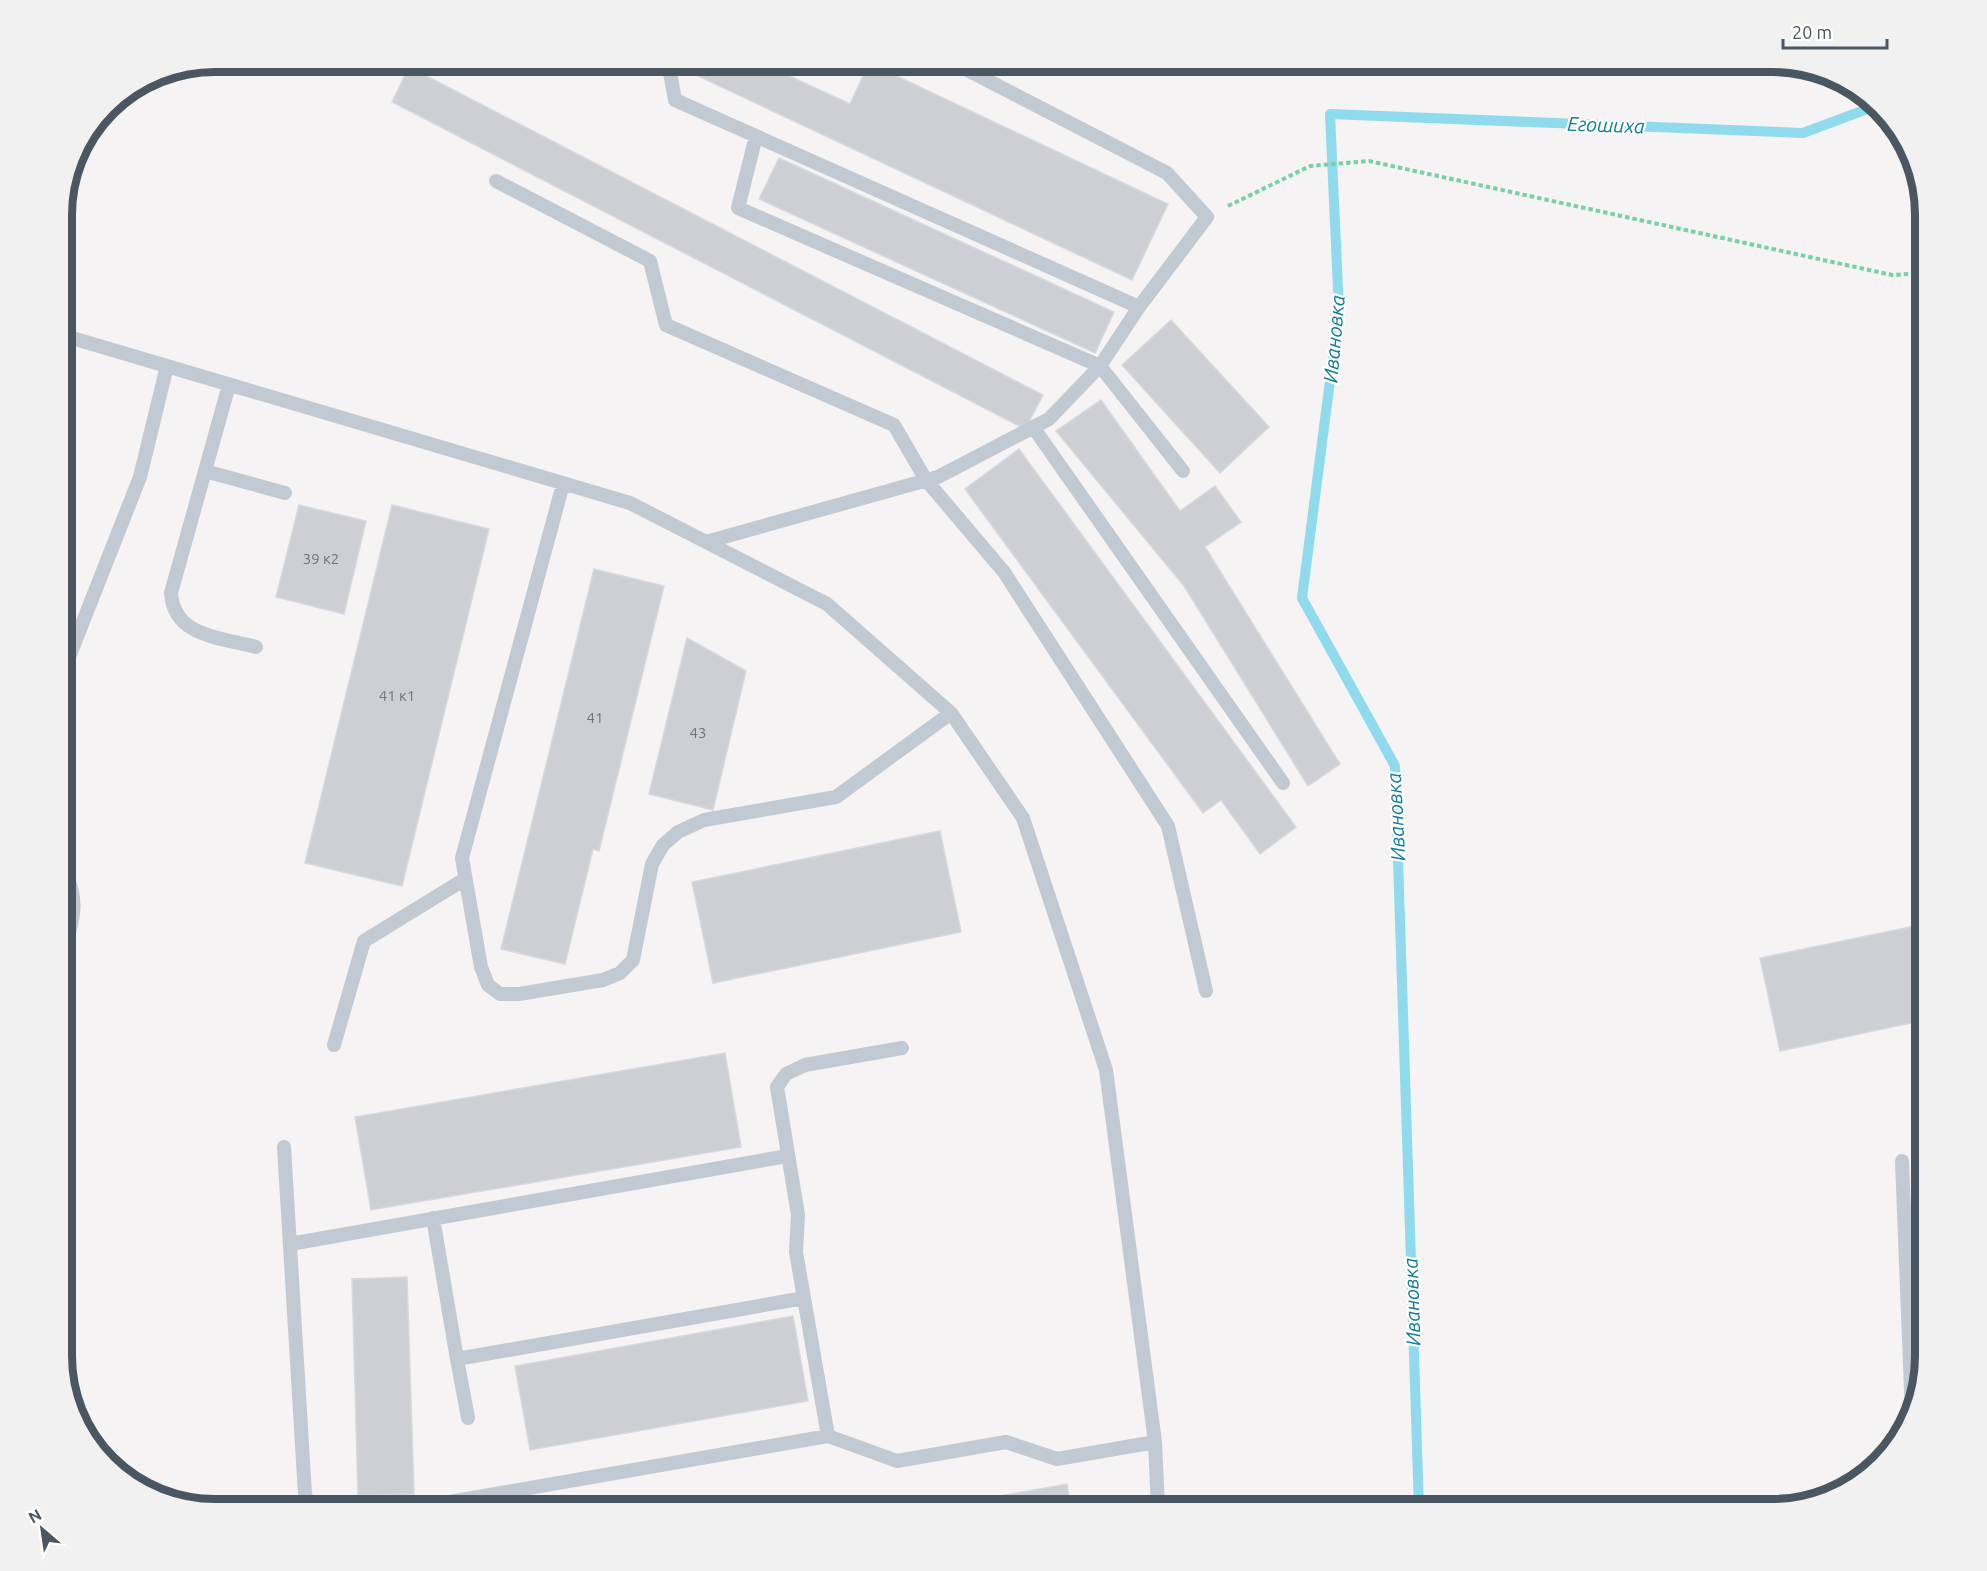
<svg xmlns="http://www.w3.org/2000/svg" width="1987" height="1571" viewBox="0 0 1987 1571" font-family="Ubuntu,sans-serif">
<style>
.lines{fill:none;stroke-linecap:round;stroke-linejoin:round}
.stream{stroke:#90daee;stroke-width:10}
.building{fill:#cdcfd5;stroke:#d7d9de;stroke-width:1.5}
.path{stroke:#7ad0a6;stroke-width:4;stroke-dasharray:4.5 3;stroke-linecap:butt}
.lane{stroke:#c1cad2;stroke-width:14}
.labels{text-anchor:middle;stroke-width:4.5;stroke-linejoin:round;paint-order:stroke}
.number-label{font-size:15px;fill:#6b747e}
.water-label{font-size:20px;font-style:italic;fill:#0c7c9b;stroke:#fff}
.rim{fill:none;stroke:#4a5661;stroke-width:8}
</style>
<rect width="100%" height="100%" fill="#f5f3f3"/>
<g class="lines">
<path class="stream" d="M1419,1509l-24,-743 -93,-168 37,-287 -9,-197 473,19 75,-28"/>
</g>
<path class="building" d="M684,62h75l91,42 19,-41 299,141 -36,76 -451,-212z
M409,67l634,328 -18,34 -633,-327z
M779,158l335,154 -19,41 -336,-154z
M1171,320l98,107 -49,46 -98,-108z
M1101,400l79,111 35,-25 26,36 -36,25 135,217 -32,22 -124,-200 -128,-155z
M1019,449l277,378 -36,27 -39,-54 -18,13 -238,-324z
M299,505l67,16 -22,93 -68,-17z
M392,505l97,24 -87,357 -97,-23z
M594,569l70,17 -65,265 -6,-2 -28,115 -64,-15z
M687,638l59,33 -33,139 -64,-16z
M1925,693v32l-6,-30z
M940,831l21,101 -248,51 -21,-101z
M1925,924v96l-145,31 -20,-93z
M725,1053l16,94 -370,63 -16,-93z
M407,1277l7,217 -56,1 -6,-216z
M793,1316l15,85 -278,49 -15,-84z
M1067,1484l4,25h-69l-2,-13z"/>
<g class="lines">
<path class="path" d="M1228,206l82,-40 59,-5 523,114 33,-2"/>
<path class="lane" d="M668,62l7,38 464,207
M756,136l-18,72 362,158 83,105
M496,181l154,80 16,64 228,100 32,55 78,92 164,254 38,165
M62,335l568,168 197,101 124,109 72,105 83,252 49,372 3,67
M229,385l-58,208c3,44 49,44 85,54
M1033,427l250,356
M205,471l80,22
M563,484l-101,374 19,109 7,18 12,9h19l84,-14 17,-7 13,-13 19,-96 11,-19 15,-13 26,-12 132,-23 115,-84
M706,542l232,-65 111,-58 51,-53 39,-59 68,-90 -40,-44 -215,-111
M62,675l78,-198 27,-111
M62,958c10,-37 20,-56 0,-91
M334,1045l30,-104 101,-62
M284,1147l21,347 5,15
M1902,1161l10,255
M433,1218l24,141 347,-61
M290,1244l497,-88
M457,1359l11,59
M828,1436l-32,-184 2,-37 -21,-128 9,-13 19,-9 97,-17
M409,1509l419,-73 69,25 109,-19 51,17 98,-17"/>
</g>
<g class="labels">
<g class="number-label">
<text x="321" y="564">39 к2</text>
<text x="397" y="701">41 к1</text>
<text x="595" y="723">41</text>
<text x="698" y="738">43</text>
</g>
<g class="water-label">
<text transform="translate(1606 125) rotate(2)" y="7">Егошиха</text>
<text transform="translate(1334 339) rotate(-85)" y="7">Ивановка</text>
<text transform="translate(1396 817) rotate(-93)" y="7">Ивановка</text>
<text transform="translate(1412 1302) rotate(-92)" y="7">Ивановка</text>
</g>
</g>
<path d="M0 0H1987V1571H0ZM215 72H1772A143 143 0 0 1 1915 215V1356A143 143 0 0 1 1772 1499H215A143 143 0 0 1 72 1356V215A143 143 0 0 1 215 72Z" fill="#f1f1f2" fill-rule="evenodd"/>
<path class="rim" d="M215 72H1772A143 143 0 0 1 1915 215V1356A143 143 0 0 1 1772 1499H215A143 143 0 0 1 72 1356V215A143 143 0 0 1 215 72Z"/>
<g transform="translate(42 1529) rotate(331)" stroke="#ffffff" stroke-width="4.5" paint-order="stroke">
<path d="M0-4.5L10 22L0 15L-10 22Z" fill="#4a5661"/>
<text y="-9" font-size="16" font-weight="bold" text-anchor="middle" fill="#4a5661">N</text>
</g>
<path d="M1783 39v9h104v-9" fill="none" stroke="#4a5661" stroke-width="3"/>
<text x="1792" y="39" font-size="18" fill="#4a5661" stroke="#ffffff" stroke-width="4.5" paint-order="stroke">20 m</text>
</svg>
